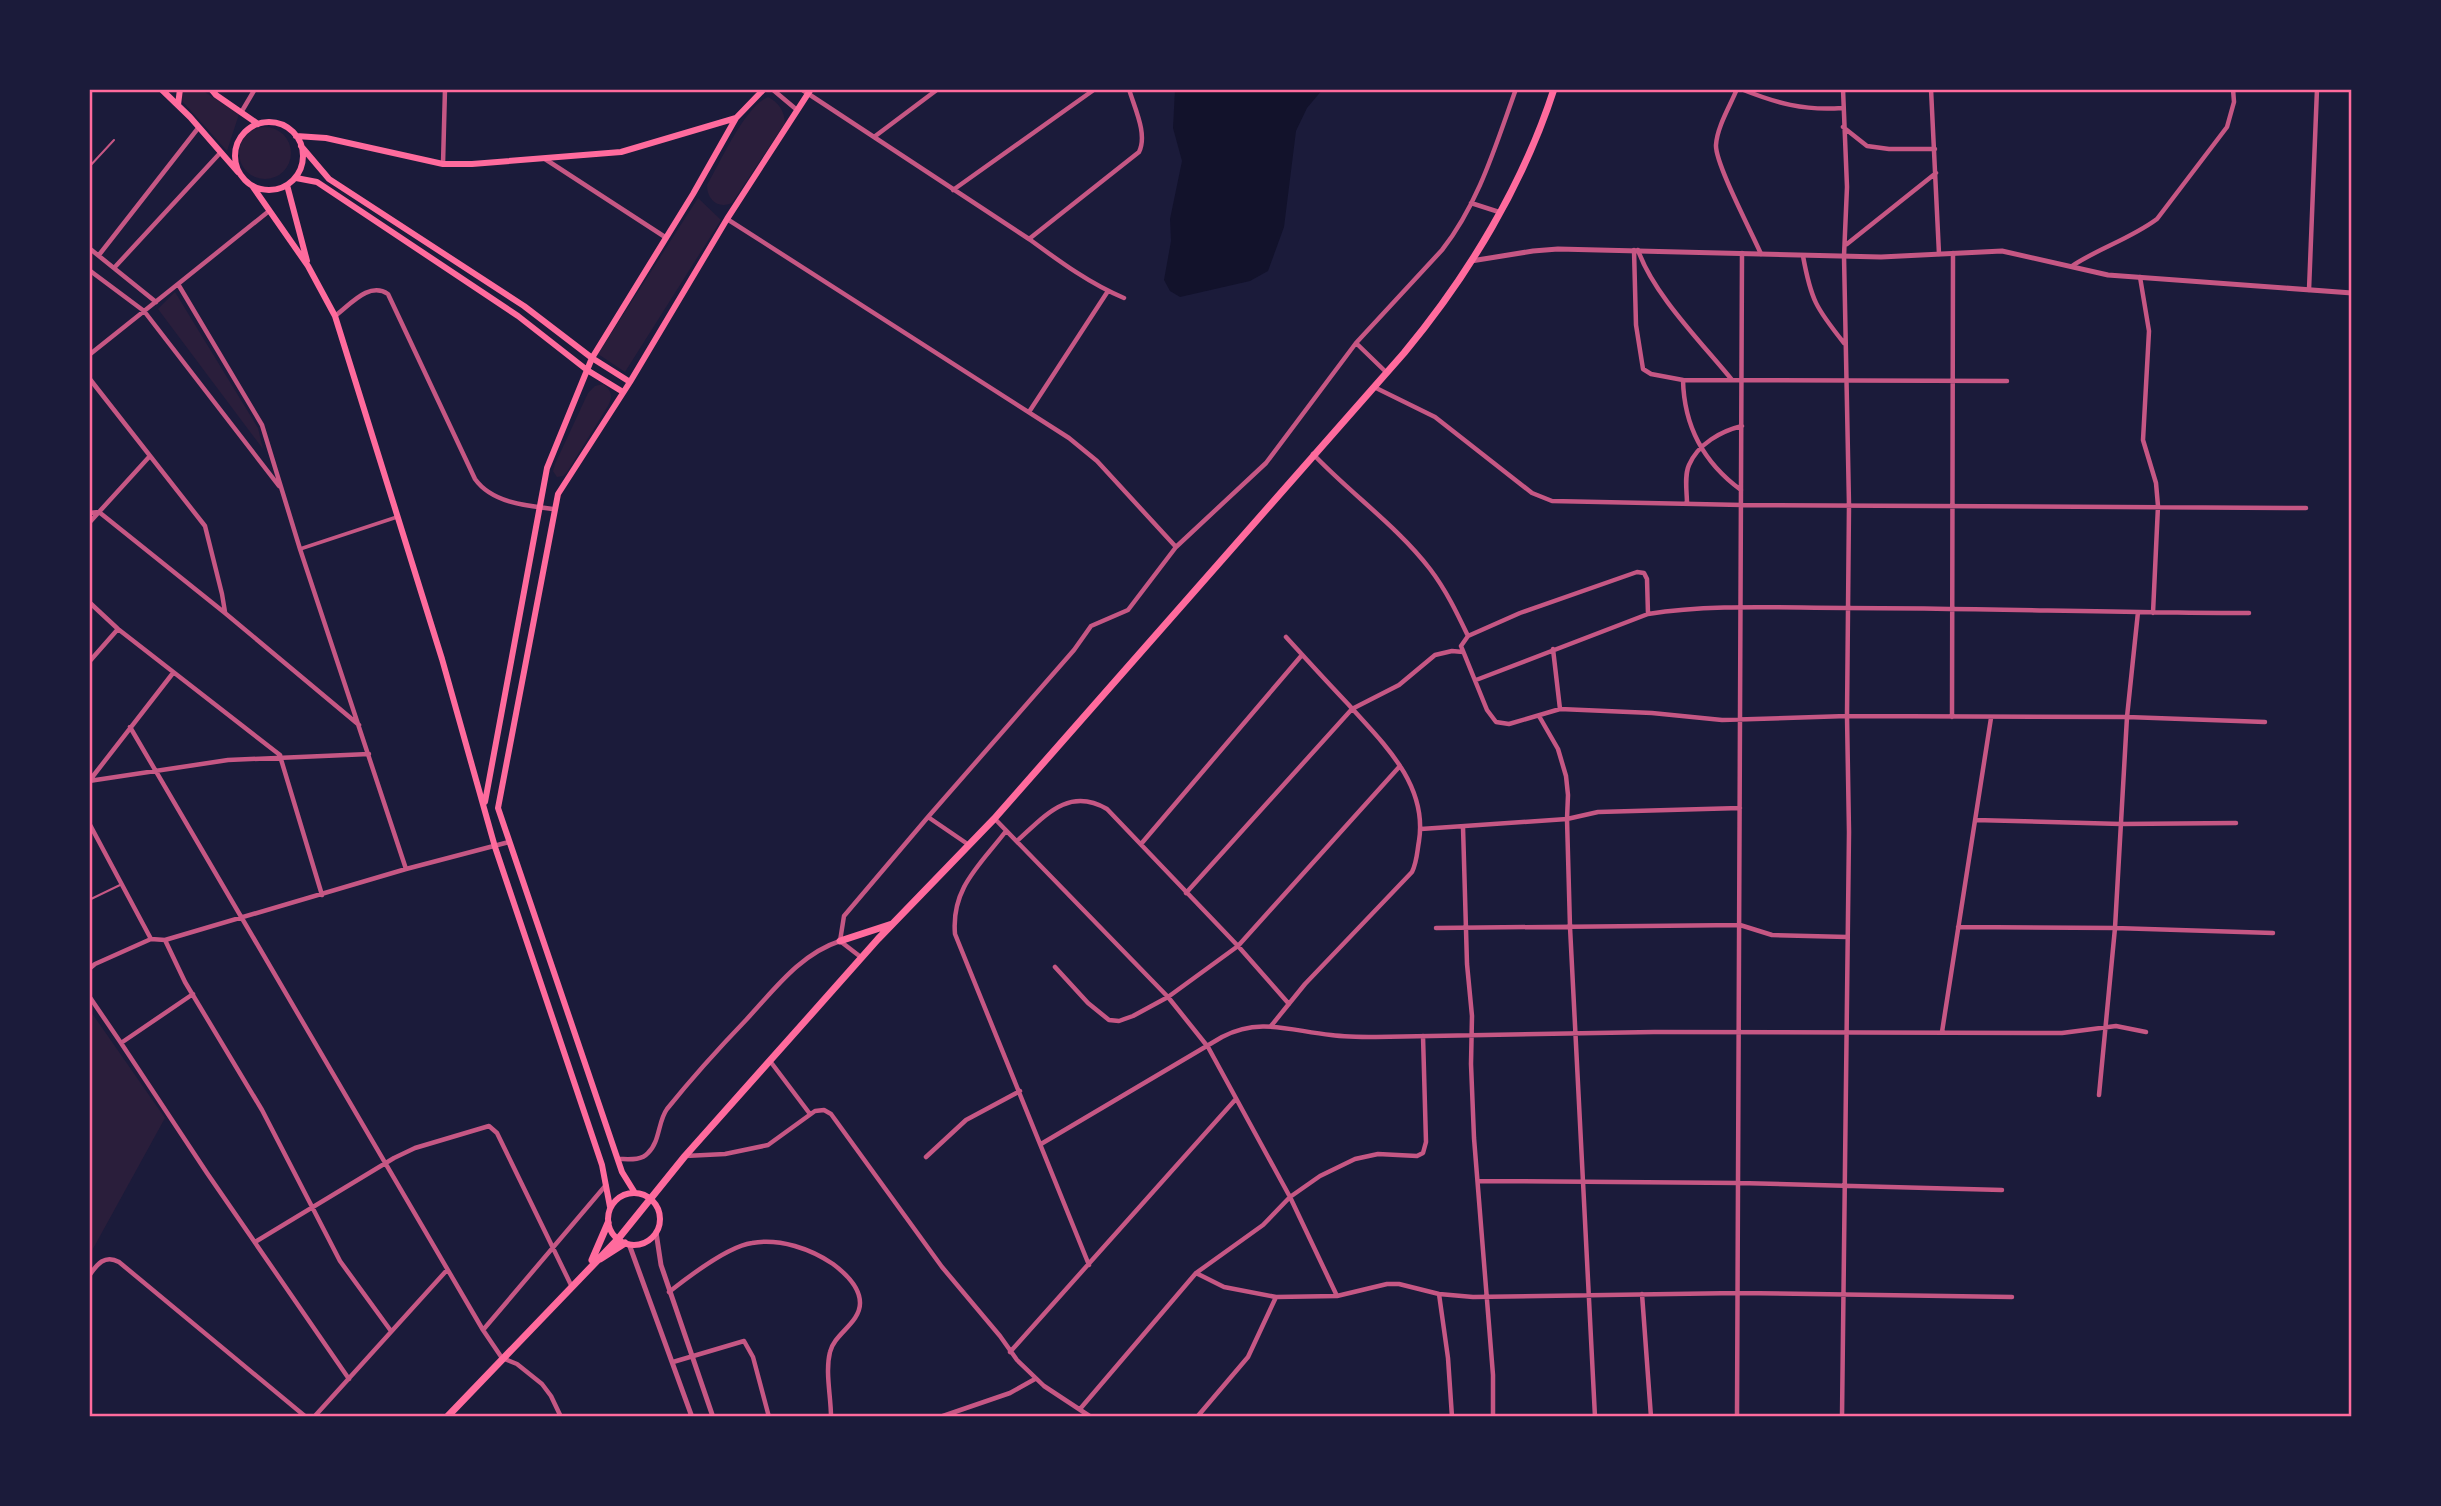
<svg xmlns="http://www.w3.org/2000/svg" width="2441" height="1506" viewBox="0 0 2441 1506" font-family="'Alegreya Sans',sans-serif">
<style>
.green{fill:#2a1e3b}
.water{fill:#12122b}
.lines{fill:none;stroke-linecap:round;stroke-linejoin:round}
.service{stroke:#c65784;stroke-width:2}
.pedestrian{stroke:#c65784;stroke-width:3.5}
.minor{stroke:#c65784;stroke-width:4.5}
.tertiary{stroke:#c65784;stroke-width:5}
.secondary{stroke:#ff6b9d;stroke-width:6}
.trunk{stroke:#ff6b9d;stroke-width:7}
.neatline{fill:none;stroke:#ff6b9d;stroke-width:2.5}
</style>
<rect width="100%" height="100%" fill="#1b1b3a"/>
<path class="green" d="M178,89h22l39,25 -12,37 -44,-49z
M768,97c11,6 16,13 17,26l-53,80c-14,6 -25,-3 -25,-18 13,-22 38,-79 61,-88z
M239 153a26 26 0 1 1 52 0a26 26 0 1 1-52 0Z
M698,198l23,22 -96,152 -27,-18z
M175,292l83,136 5,21 -105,-140z
M603,384c9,7 10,12 5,22l-41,66 -4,4 -6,1 -4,-6 2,-7 33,-71 7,-7z
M89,1009l76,109 -76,138z"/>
<path class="water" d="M1175,89h148l-16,19 -11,23 -12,96 -16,44 -18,10 -70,16 -10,-6 -6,-11 7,-39 -1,-22 12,-58 -9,-33z"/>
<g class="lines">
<path class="service" d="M89,167l25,-27
M89,900l31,-15"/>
<path class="pedestrian" d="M300,549l97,-32"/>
<path class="minor" d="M772,89l25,21
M801,89l228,150c30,22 61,45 95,59
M1737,89c-7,17 -20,38 -21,56 -1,18 36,88 45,109
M1741,89c35,14 63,22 101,19
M1931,89l8,165
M242,111l13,-22
M1843,127l24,19 22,3h46
M874,137l64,-48
M545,159l120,78
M443,164l2,-75
M953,190l142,-101
M1471,203l28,9
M727,219l342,219 28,23 79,86
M1029,239l110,-87c9,-18 -5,-45 -10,-63
M1847,244l89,-71
M89,248l67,54
M1634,250l2,75 7,44 8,5 32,6c1,46 21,83 58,110
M1638,250c15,44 64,93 94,130
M99,255l100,-128
M1803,256c8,44 13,52 41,87
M2072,266c27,-18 58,-27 85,-47l70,-92 7,-25 -1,-13
M114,268l107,-116
M89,270l55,41 135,175
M2140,277l9,54 -6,109 13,43 2,23 -5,107
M178,284l91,-73
M2309,290l8,-201
M335,316c15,-11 34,-35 53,-22l87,185c17,24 52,27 79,30
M1356,343l31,30
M89,355l89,-71 84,141 38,124 106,320
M89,378l116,148 17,68 3,18
M1683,380l324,1
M1374,387l61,30 97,76 20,8 190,4 564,3
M1029,412l79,-121
M1313,454c38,40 84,72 117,115 16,21 27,44 38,67
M1687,504c0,-12 -3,-28 2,-39 9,-21 32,-34 53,-39
M89,513l10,-1 126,101 134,112
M89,523l60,-66
M89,602l29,27 162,126
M1648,614l-1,-35 -3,-6 -7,-1 -117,41 -52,23 -7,10 26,64 9,12 13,2 51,-15 92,4 70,7 125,-4 280,1 138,5
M1553,649l7,60
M89,662l29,-33
M1476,680l172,-66c64,-10 132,-6 197,-6 135,0 270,5 404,5
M1539,716l19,33 8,27 2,19 -1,24 3,108 25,490
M1952,717l1,-464
M130,727l353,603 19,28 15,6 25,20 9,12 10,21
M280,756l42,139
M90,780l83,-107
M89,781l139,-21 141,-6
M928,817l41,28
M995,819l173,178 40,50 82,150 47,99
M1975,820l146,4 115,-1
M89,823l62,116
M1463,827l4,137 5,52 -1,48 3,74 19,237v42
M1421,829l146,-10 31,-7 142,-4
M1006,831c-26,34 -55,57 -51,103l134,331
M1017,841c27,-24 51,-55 90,-32l131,137 51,58
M1141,844l161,-189
M1186,893l166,-184 47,-24 36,-30 17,-4 11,1
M1958,927l157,1 158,5
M1436,928l304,-3 32,10 75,2
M165,940l20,42 77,128 78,151 51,70
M840,941l4,-25 84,-99 146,-167 17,-24 37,-16 48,-63 90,-84 90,-120 86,-93c37,-47 54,-106 74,-161
M1055,967l33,36 21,17 10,1 14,-5 35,-19 70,-51 162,-180
M89,969l6,-5 56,-25 14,1 241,-71 103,-27
M193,994l-72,49 86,130 142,206
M89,996l32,47
M1271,1026l34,-42 107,-112c5,-10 5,-20 7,-31 9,-57 -37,-99 -71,-137 -21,-22 -41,-44 -62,-67
M1942,1032l49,-314
M770,1061l40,53
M2099,1095l16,-167 12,-211 11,-105
M1041,1144l181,-107c38,-20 69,-6 109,-2 15,2 30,2 45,2l278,-5 408,1 54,-7 30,6
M685,1156l40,-2 43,-9 47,-34 9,-1 7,4 111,153 58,69 17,24 27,26 47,31
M926,1157l40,-37 54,-29
M618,1159c10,0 23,2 30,-6 12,-11 10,-32 19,-44 25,-31 52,-61 79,-89 28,-30 54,-66 94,-79l22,17
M1478,1181l261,2 263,7
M255,1242l139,-84 21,-10 74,-22 8,7 74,152
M1196,1273l28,14 52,10 61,-1 50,-12h12l40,10 34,3 265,-4 274,4
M89,1276c8,-12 16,-22 30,-14l187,155
M669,1292c19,-15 60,-46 83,-49 28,-5 59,6 81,21 12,9 27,23 27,39 0,20 -26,31 -30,49 -5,20 1,44 1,65
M1439,1294l9,64 4,59
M1642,1294l9,123
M483,1330l123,-145
M1010,1352l225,-252
M673,1362l71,-21 9,16 16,60
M1080,1409l116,-136 67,-48 27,-28 30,-21 35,-17 23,-5 39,2 6,-3 3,-11 -3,-106
M314,1417l133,-147
M940,1417l70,-24 25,-14
M1197,1417l51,-60 28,-60
M1737,1417l5,-1164
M1842,1417l7,-585 -2,-116 2,-211 -5,-249 3,-69 -4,-98"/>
<path class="tertiary" d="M1471,261l62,-10 25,-2 323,8 121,-6 106,24 244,18
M656,1232l5,33 52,152
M629,1244l63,173"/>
<path class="secondary" d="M161,89l29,28 48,55
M211,89l5,6 42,29
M178,105l2,-16
M235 156a34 34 0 1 1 68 0a34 34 0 1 1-68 0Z
M296,136l30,2 117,26h29l149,-12 115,-34
M301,146l28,33 195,127 68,52 38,24
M296,178l21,4 201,134 69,54 36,22
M287,185l20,76
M253,187l55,79 27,50 107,343 53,188 107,318 8,42
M485,802l62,-334 45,-110 101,-164 43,-76 28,-29
M635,1193l-13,-21 -124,-364 60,-314 72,-112 97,-163 84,-130
M608 1219a26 26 0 1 1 52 0a26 26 0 1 1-52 0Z"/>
<path class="trunk" d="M840,941l52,-17
M600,1259l25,-16
M592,1260l16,-37
M447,1417l171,-178 67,-83 122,-137 71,-80 116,-120 410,-466c64,-77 119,-168 150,-264"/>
</g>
<rect width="2441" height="1506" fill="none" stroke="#1b1b3a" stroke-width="182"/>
<rect x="91" y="91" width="2259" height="1324" class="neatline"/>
</svg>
